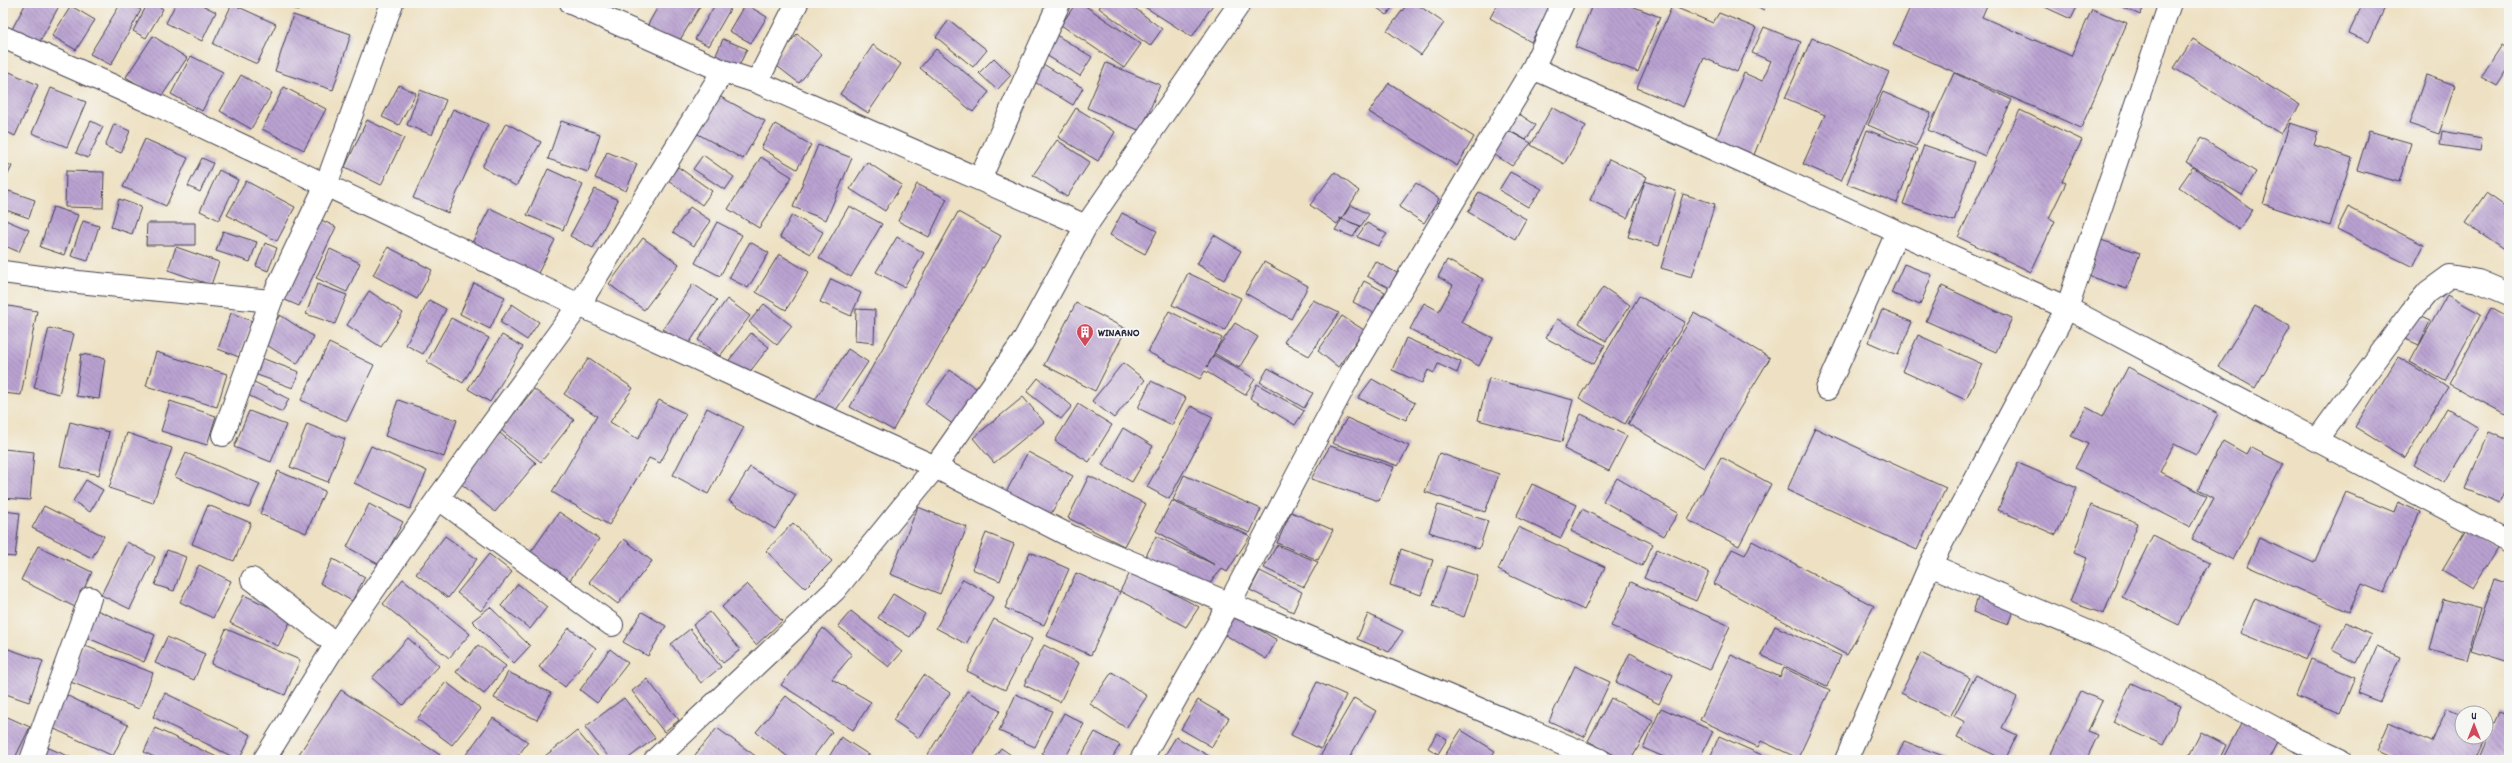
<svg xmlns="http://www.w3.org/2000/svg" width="2512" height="763" viewBox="0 0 2512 763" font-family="Dekko,sans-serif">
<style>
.building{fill:url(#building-back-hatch)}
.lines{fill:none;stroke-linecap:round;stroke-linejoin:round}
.minor-casing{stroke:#413f4f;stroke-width:24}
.minor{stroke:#fff;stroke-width:22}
.labels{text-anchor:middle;stroke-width:4;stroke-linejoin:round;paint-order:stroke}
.poi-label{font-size:12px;font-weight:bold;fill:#22223b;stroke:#f6f6f2;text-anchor:start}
</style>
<defs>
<pattern id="building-back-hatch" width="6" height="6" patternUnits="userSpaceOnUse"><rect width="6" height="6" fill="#baa2d1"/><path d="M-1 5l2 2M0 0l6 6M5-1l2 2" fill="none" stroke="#9784ab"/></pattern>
</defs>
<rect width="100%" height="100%" fill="#f6f6f2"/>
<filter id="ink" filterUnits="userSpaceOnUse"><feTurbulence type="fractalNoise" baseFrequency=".025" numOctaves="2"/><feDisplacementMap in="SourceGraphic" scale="8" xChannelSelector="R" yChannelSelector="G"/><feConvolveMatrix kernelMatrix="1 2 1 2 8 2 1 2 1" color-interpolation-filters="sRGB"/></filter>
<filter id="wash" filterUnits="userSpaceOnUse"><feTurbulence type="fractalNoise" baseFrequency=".012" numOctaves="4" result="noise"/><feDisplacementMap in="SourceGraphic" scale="16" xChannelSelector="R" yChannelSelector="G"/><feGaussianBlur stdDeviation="0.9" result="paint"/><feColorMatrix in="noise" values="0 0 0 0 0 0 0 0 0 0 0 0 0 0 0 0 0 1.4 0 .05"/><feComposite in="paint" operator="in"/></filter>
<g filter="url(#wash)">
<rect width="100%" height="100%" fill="#eee1c3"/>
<g id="blocks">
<path class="building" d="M26,3h28l5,3 -22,41 -27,-14z
M121,3h8l12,7 -30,55 -21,-11z
M148,3h6l9,6 -17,29 -13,-7z
M176,3h22l18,9 -14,29 -36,-18z
M282,3h20l-4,8z
M660,3h42l-25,42 -31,-17z
M716,3h11l5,3 -23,40 -14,-7z
M990,3h10l-3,4z
M1076,3h5l60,41 -17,24 -63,-43z
M1102,3h26l34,26 -12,17 -51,-38z
M1147,3h67l-22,34 -47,-30z
M1370,3h25l-8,12z
M1408,3h11l-1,2 26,18 -23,32 -34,-24z
M1498,3h55l-22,39 -41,-24z
M1593,3h31l36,14 -22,55 -63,-25z
M1747,3h19l-2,7z
M1912,3h76l-6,14 89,39 21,-47 35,14 -46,105 -188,-83z
M2036,3h43l-8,16z
M2114,3h32l-6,12z
M2363,3h24l-18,39 -20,-9z
M232,4l44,20 -19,40 -44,-20z
M745,4l22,13 -16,26 -22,-12z
M71,6l24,14 -19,30 -24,-14z
M1672,6l41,17 6,-10 37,15 -19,44 -33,-14 -21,49 -46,-19z
M293,15l58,19 -18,56 -58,-19z
M949,20l38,30 -14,17 -37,-30z
M1764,27l37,15 -48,115 -38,-15 29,-69 18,8 9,-20 -19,-8z
M1053,33l39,24 -12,19 -39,-24z
M797,34l25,21 -23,28 -26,-20z
M153,36l34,22 -27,41 -34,-22z
M1812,38l77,34 -48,109 -38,-17 22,-49 -40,-17z
M723,39l24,10 -11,23 -23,-10z
M2193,39l107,66 -19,29 -107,-66z
M873,45l28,19 -33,49 -28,-19z
M2502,45l7,5v18l-12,18 -16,-9z
M936,49l53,43 -16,20 -53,-44z
M191,56l32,16 -21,39 -31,-17z
M994,58l17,17 -14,15 -18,-17z
M1106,63l54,22 -19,46 -54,-23z
M1043,64l40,24 -10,17 -40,-24z
M3,69l35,16 -23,51 -12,-6z
M1954,73l58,27 -27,56 -57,-26z
M241,75l31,18 -21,36 -31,-18z
M2426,75l29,10 -16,49 -30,-10z
M1389,83l85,54 -17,29 -88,-54z
M399,85l17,8 -17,32 -17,-8z
M284,87l42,22 -22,41 -42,-21z
M51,88l35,14 -19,45 -35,-14z
M420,90l26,10 -14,35 -25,-10z
M1883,92l48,21 -15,33 -48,-21z
M717,95l48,26 -22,38 -47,-26z
M1552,107l34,19 -22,38 -33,-19z
M1076,108l39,24 -17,29 -40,-24z
M453,109l35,15 -40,89 -35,-15z
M2020,110l62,30 -20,41 4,2 -17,35 6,3 -24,51 -73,-35z
M1516,112l20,13 -10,15 -21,-12z
M367,120l37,18 -23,47 -36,-18z
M91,121l12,6 -15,31 -12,-5z
M561,121l39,13 -12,38 -40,-13z
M506,123l35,19 -25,44 -34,-19z
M2290,123l28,9 -4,13 38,13 -22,68 -67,-22z
M114,124l16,7 -9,22 -16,-7z
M775,124l36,21 -14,24 -36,-21z
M1505,129l26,14 -19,23 -23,-15z
M1867,130l50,19 -20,54 -50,-19z
M2369,131l42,12 -12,39 -42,-12z
M2442,131l40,7 -2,13 -40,-6z
M2201,138l55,34 -14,23 -56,-33z
M145,139l43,19 -22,48 -43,-19z
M1057,140l33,22 -23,35 -34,-22z
M818,145l34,13 -26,62 -33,-13z
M1924,145l50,17 -20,59 -51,-17z
M607,152l30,12 -11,27 -31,-13z
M703,155l31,22 -9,13 -32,-21z
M761,157l31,20 -33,51 -31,-19z
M202,158l11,5 -13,29 -12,-6z
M1609,159l38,18 -20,41 -37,-18z
M3,162l9,4 -9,19z
M867,162l35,23 -17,26 -35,-22z
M678,167l34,24 -10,14 -34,-25z
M2193,167l60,43 -14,20 -60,-43z
M548,169l35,16 -20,45 -36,-15z
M219,170l19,10 -19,40 -19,-9z
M66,171l38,1 -1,36 -38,-1z
M1335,172l24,19 -18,28 -2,-1 2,1 -4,5 -27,-19z
M1510,172l32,17 -14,18 -29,-17z
M246,181l49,26 -18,34 -50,-26z
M1645,181l31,10 -17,55 -31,-9z
M1416,183l23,16 -15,24 -25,-16z
M917,184l30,15 -18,38 -31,-16z
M595,189l23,11 -25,48 -23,-12z
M9,191l26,9 -6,18 -26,-9z
M1479,192l47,27 -11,20 -47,-27z
M2486,193l23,16v44l-44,-30z
M1683,194l32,10 -23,73 -31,-9z
M119,199l22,8 -9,27 -21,-7z
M1351,205l18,9 -8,12 -19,-7z
M849,206l33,18 -31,53 -32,-19z
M53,207l25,8 -14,40 -24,-8z
M690,207l21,14 -17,25 -21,-14z
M2348,207l76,38 -11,22 -76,-38z
M490,208l65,32 -20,39 -65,-32z
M958,212l43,24 -108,194 -43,-23z
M1122,213l35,18 -12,23 -35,-19z
M792,215l31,17 -12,22 -31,-17z
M315,217l21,10 -37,79 -21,-9z
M3,219l26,11 -10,22 -16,-7z
M1342,219l18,7 -7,11 -18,-7z
M83,221l16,5 -11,35 -17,-5z
M717,222l25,13 -22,41 -25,-13z
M147,223h48v22h-49z
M1367,223l20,11 -9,12 -21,-9z
M223,231l34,11 -7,20 -34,-11z
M1214,235l27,16 -17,29 -27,-16z
M897,237l27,16 -20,34 -28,-15z
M643,238l36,26 -35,46 -35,-26z
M2101,240l39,13 -13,36 -39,-13z
M750,242l19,11 -21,35 -19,-10z
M265,243l12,5 -9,23 -12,-5z
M176,247l43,15 -8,23 -43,-15z
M388,247l44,23 -15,29 -44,-24z
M330,249l30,14 -13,29 -31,-14z
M779,254l30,18 -23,38 -30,-18z
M1447,260l36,19 -22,43 32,16 -14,28 -69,-37 14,-26 15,8 14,-26 -15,-8z
M1375,261l22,12 -8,15 -22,-12z
M1264,262l44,24 -17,33 -46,-26z
M1904,264l28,11 -12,30 -29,-12z
M1188,273l53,25 -16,32 -53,-25z
M831,279l30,14 -10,23 -31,-14z
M1364,281l21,11 -11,21 -21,-11z
M474,283l31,14 -15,32 -30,-15z
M317,284l30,11 -12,29 -29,-10z
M693,284l24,16 -29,45 -25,-16z
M1942,286l70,32 -16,34 -70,-31z
M1603,287l27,18 -24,36 -27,-18z
M369,291l34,22 -22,34 -34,-22z
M2447,295l34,19 -36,67 -35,-19z
M1639,296l46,26 -60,102 -46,-26z
M727,299l23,17 -30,40 -22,-16z
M429,300l17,9 -23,45 -17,-9z
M1313,300l26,13 -30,43 -25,-14z
M1076,303l50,26 -31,62 -51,-26z
M512,304l27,18 -12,18 -27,-18z
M764,304l28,22 -15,19 -28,-23z
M3,305l34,6 -16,84 -18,-2z
M2255,306l36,21 -36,61 -37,-21z
M2491,308l18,10v89l-4,7 -56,-30z
M856,309l19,1 -1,33 -19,-2z
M1882,310l30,12 -14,33 -30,-13z
M1169,311l53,27 -15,29 7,-12 41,24 -10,16 -40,-24 -5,8 -52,-27z
M231,313l21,8 -13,36 -21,-8z
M1694,313l76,45 -66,110 -76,-44z
M2412,313l18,8 -11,24 -18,-8z
M280,315l34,22 -17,27 -35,-22z
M1342,316l22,14 -26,37 -20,-16z
M451,318l38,20 -26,45 -36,-21z
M1557,319l48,26 -11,19 -48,-26z
M1235,323l23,14 -19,31 -25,-15z
M49,328l25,6 -15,60 -25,-6z
M751,333l18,14 -24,31 -19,-14z
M502,335l21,12 -33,55 -22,-13z
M1918,335l64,29 -16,36 -64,-29z
M1406,338l55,24 -4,11 -19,-9 -4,9 -6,-3 -6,13 -30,-13z
M329,343l45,22 -27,56 -46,-21z
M848,349l20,13 -36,54 -19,-13z
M156,352l71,22 -10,33 -71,-21z
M81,354l24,4 -6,41 -23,-3z
M256,356l43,16 -6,16 -44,-16z
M2398,357l50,30 -43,71 -50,-31z
M589,358l44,30 -23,34 28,17 21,-39 27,14 -26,49 -11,-5 -40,67 -57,-33 45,-76 -33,-22z
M1123,363l22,17 -31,38 -22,-17z
M2128,367l90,47 -22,41 -22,-11 -14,28 47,24 -17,31 -115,-59 13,-24 -17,-8 15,-29 17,9z
M1268,368l45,25 -9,15 -44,-26z
M950,370l30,21 -26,34 -29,-21z
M1038,378l34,28 -11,13 -34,-27z
M1489,378l84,22 -11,42 -84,-22z
M248,379l41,20 -7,13 -40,-20z
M1372,379l43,24 -9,17 -48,-22z
M1151,381l35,17 -14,27 -34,-17z
M1257,384l47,27 -9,14 -45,-27z
M534,389l40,31 -33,42 -40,-32z
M1023,397l21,25 -50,41 -21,-25z
M398,400l59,20 -13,37 -59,-21z
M170,401l46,15 -9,29 -46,-14z
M1078,404l34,21 -23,37 -34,-21z
M1191,406l22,11 -44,82 -22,-12z
M707,408l37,19 -36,67 -35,-19z
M2447,408l31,19 -33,56 -31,-18z
M249,411l37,14 -15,37 -37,-15z
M1581,414l46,22 -18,35 -45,-22z
M1347,418l62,28 -11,20 -66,-23z
M70,422l39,10 -10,43 -39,-9z
M307,424l38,15 -17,43 -38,-15z
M1123,428l30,18 -21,36 -30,-17z
M1815,428l131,60 -29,62 -130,-60z
M2489,432l20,8v42l-9,21 -35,-14z
M127,433l45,15 -19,55 -44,-15z
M500,433l36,30 -41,49 -36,-30z
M2223,441l23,13 4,-7 33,17 -50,96 -41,-21 22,-41 -16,-9z
M371,446l56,25 -17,38 -56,-26z
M1330,446l64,21 -15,34 -68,-22z
M3,449l31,3 -4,48 -27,-2z
M1028,452l45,24 -24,41 -43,-25z
M186,453l74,31 -11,24 -74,-31z
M1439,453l60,21 -14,38 -60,-20z
M1721,457l50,27 -32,62 -51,-26z
M2018,463l59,25 -21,47 -58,-25z
M750,467l46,28 -21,34 -46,-28z
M278,471l47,20 -19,42 -46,-19z
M1184,475l77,34 -11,24 -77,-33z
M1089,476l57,28 -22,42 -56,-28z
M1617,478l61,35 -14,23 -61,-35z
M86,480l17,10 -13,22 -17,-11z
M1532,484l45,21 -16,33 -45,-21z
M2346,492l48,20 4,-10 22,10 -36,81 -22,-9 -13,28 -102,-46 12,-28 55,25z
M1172,501l78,35 -23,36 -5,-3 -13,15 -64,-26 11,-22 59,29 -59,-34z
M369,504l34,18 -23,43 -33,-18z
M208,505l43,18 -17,38 -42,-17z
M1438,505l50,16 -9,28 -50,-17z
M2091,505l47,18 -34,91 -34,-12 17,-44 -13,-5z
M44,506l60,30 -12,22 -60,-30z
M918,507l49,20 -27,67 -50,-20z
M1582,509l71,35 -11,22 -71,-35z
M3,511l17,2 -5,44 -12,-1z
M559,512l40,27 -29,41 -39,-28z
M1291,512l42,18 -15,30 -41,-17z
M793,523l39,38 -27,27 -39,-37z
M1518,527l87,40 -21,43 -86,-40z
M2467,528l31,19 -25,41 -31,-18z
M986,533l28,11 -14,37 -28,-12z
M2153,535l56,28 -30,62 -57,-28z
M445,536l32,23 -29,39 -32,-24z
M624,539l28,22 -34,43 -29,-22z
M1752,541l122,65 -27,49 -133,-71 18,-35 13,6z
M127,542l28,15 -25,52 -29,-14z
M1277,545l41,17 -14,25 -40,-19z
M38,546l54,26 -17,35 -54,-27z
M1401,549l32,11 -12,35 -31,-10z
M1657,549l52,23 -13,29 -52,-23z
M167,550l19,7 -12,34 -19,-6z
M1030,552l39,17 -25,56 -39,-17z
M489,554l23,18 -31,39 -24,-18z
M333,559l32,18 -13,24 -32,-18z
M199,565l32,16 -18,37 -33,-16z
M1447,566l31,10 -14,41 -31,-11z
M1131,571l68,36 -13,20 -66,-36z
M1260,571l42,21 -9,20 -43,-22z
M1076,573l44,19 -29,63 -44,-19z
M403,579l67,55 -21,24 -66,-54z
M963,579l31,17 -28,48 -30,-16z
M2494,579l15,5v78l-38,-12z
M1631,582l99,44 -20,44 -99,-44z
M518,584l29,23 -17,22 -29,-23z
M747,584l35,37 -26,24 -34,-38z
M1980,592l35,13 -7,20 -35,-13z
M893,594l32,20 -15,23 -32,-19z
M244,595l48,23 -14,28 -48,-23z
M2255,598l66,27 -15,35 -66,-27z
M2443,599l38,10 -14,51 -37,-10z
M490,607l40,39 -16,17 -42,-42z
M92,608l63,27 -11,27 -63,-27z
M851,611l51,41 -13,15 -51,-41z
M642,612l24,14 -18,30 -25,-14z
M710,612l30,38 -17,13 -30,-38z
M1233,614l44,26 -11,19 -44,-26z
M1368,614l35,17 -14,21 -32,-13z
M994,619l38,20 -27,51 -38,-19z
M2346,622l25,12 -14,29 -25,-13z
M1775,626l66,30 -14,30 -66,-31z
M569,628l27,20 -31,39 -26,-20z
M823,628l29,27 -20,24 39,23 -18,28 -72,-45z
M226,629l74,31 -15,35 -74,-31z
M690,629l31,38 -20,16 -30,-39z
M167,637l38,17 -11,26 -39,-17z
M408,638l31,28 -36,39 -31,-27z
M83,645l70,28 -14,36 -71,-28z
M478,645l28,21 -22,28 -28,-22z
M1044,645l35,18 -19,39 -36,-17z
M3,647l40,14 -14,41 -26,-9z
M2377,647l23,10 -20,45 -23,-9z
M610,649l18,14 -31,40 -17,-13z
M1630,653l43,22 -14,29 -43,-22z
M1921,653l49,25 -20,39 -49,-24z
M1731,655l49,22 4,-9 46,22 -32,68 -37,-17 -3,6 -58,-27z
M2311,659l44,18 -15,37 -44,-18z
M1575,666l35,16 -26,55 -35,-16z
M508,672l43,21 -14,27 -43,-22z
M1112,672l35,24 -21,32 -36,-24z
M924,675l26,18 -31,45 -26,-18z
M1976,675l41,22 -15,31 15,7 -12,25 -48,-23 8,-15 -11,-6z
M647,679l32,41 -15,12 -32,-41z
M446,682l35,27 -29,36 -35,-26z
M1317,682l29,13 -25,54 -30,-14z
M2131,683l50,23 -18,39 -50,-23z
M341,690l99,65 -4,5h-135l-4,-3z
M967,691l33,20 -30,49h-37l-6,-4z
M2081,691l21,10 -14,30 10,4 -12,25h-38z
M165,693l86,42 -12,25 -86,-43z
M64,694l64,31 -15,31 -65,-30z
M1016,694l36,17 -17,36 -36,-16z
M786,696l46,36 -21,28h-19l-36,-28z
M624,698l31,40 -29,22h-15l-26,-33z
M1354,698l22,13 -28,49h-30z
M1611,698l42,22 -22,40h-7l-36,-19z
M1198,700l31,18 -17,29 -31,-18z
M1661,708l52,23 -14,29h-28l-28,-12z
M2447,708l15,6v23h15l7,3 -9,20h-78l-20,-9 12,-28 43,19z
M2499,712l10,4v44h-31z
M1064,713l20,11 -20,36h-9l-13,-7z
M3,715l27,12 -16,33h-11z
M493,718l35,24 -13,18h-53z
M2242,721l37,18 -11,21h-46z
M155,728l68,32h-63l-16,-8z
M717,728l44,32h-70z
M1461,730l34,21 -6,9h-47z
M577,731l24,29h-53l-3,-4z
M1095,732l25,13 -9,15h-32z
M2201,732l25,13 -7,15h-32z
M1437,733l10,6 -9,15 -10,-6z
M1719,736l54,24h-64z
M841,737l36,23h-50z
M1176,737l40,23h-54z
M1904,741l47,18v1h-55z
M42,745l35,15h-42z
M1001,748l17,12h-26z"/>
</g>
</g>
<g filter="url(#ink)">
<use href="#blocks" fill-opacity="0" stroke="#413f4f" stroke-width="1"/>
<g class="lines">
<g class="minor-casing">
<path id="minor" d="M571,3l152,68
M3,37l158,70 418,198 356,162 139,71 526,222
M1533,68l534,240 442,234
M757,82l40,-79
M980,179l79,-176
M3,272l75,10 193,19
M1827,389l70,-156
M223,435l48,-134 55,-116 66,-182
M2317,440l94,-128 17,-20 22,-16 28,5 31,13
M438,498l174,127
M1930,565l192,81 175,94 43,20
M252,579l84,65
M31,760l59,-162
M264,760l72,-116 102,-146 141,-193 144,-234 34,11 329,144
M655,760l180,-170 100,-123 87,-124 64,-117 154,-223
M1141,760l88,-156 122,-231 182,-305 30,-65
M1846,760l84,-195 137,-257 103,-305"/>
</g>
<use href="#minor" class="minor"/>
</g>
</g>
<defs>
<g id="building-pin" transform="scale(0.9)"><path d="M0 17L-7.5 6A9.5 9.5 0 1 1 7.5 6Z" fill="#d1495b" stroke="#f6f6f2"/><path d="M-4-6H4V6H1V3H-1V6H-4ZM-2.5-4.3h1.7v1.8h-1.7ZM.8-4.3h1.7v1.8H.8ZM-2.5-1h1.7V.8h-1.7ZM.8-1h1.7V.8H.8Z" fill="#fff"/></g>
</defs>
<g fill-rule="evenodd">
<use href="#building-pin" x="1085" y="332"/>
</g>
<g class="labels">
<g class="poi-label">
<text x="1098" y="336">WINARNO</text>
</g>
</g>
<rect width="2512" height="763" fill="none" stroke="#f6f6f2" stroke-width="16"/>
<g transform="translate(2474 725)"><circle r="19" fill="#f6f6f2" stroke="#a1a1a9"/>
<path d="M0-3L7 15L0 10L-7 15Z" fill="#d1495b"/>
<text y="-6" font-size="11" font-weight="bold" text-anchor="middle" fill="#22223b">U</text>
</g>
</svg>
